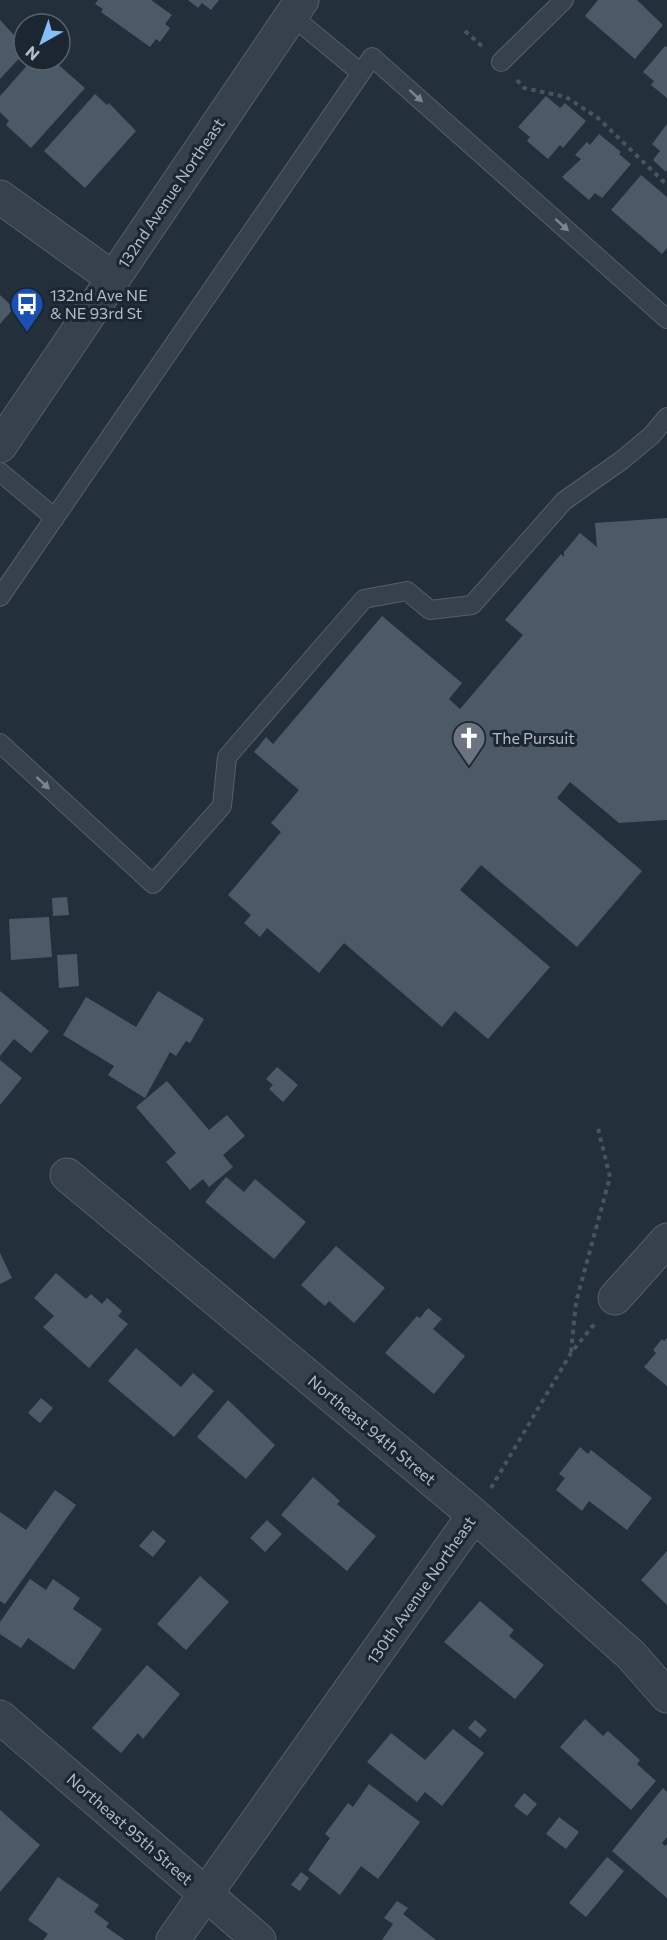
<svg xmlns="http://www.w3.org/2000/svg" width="667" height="1940" viewBox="0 0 667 1940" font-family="Commissioner,sans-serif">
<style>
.building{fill:#4c5a67}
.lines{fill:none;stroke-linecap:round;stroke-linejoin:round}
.service-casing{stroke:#545f69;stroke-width:20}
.minor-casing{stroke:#545f69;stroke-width:35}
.tertiary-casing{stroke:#545f69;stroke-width:35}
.path{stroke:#425859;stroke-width:4;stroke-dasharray:4.5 4.5;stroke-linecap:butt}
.service{stroke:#36414b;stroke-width:18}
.minor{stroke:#36414b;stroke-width:33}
.tertiary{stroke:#36414b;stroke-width:33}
.oneway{fill:#7a858f}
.labels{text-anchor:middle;stroke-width:6;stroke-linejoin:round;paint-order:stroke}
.street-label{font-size:16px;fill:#b2bcc7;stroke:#1c2630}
.poi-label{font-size:16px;fill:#b2bcc7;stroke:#1c2630;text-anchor:start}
</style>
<rect width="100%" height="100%" fill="#23303b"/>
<path class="building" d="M98,0h53l21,15 -7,9 5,4 -10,14 -4,-3 -6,8 -49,-35 2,-3 -8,-5z
M188,0h31l-8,10 -9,-7 -4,5z
M598,0h39l26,25 -28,34 -50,-43z
M0,20l24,26v7l-24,26z
M665,46l2,1v51l-16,-13 3,-4 -11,-9z
M32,60h21l32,28 -54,60 -25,-23 3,-4 -9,-9v-16z
M95,94l12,11 2,-2 27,28 -51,57 -41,-37z
M546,96l14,12 5,-5 21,18 -23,27 -3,-3 -12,14 -21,-18 3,-4 -12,-10z
M667,124v46l-1,2 -13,-12 7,-9 -8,-7z
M599,134l22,18 -2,2 12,10 -29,34 -7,-5 -6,7 -27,-23 19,-18 -6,-4 12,-13 3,3z
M641,175l26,22v51l-5,6 -51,-44z
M0,295l14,13 -14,16z
M667,518v302l-48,3 -49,-41 -13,16 85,73 -65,76 -96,-82 -21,25 90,77 -62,72 -33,-28 -13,16 -98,-84 -25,30 -52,-45 -7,9 -16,-14 7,-8 -23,-20 53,-63 -10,-9 28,-33 -45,-38 12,-15 7,7 109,-128 80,67 -13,16 11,10 63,-74 -18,-15 56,-66 3,3v-5l16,-19 17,14 -2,-24z
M67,897l2,18 -16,1 -1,-18z
M49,917l3,40 -41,3 -2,-41z
M77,954l2,32 -20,2 -2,-33z
M0,991l49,40 -18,22 -17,-14 -14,17z
M158,991l46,28 -14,24 -4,-2 -10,15 -6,-4 -25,46 -37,-23 6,-9 -51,-31 23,-38 50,30z
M0,1060l22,18 -22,27z
M277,1067l21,18 -15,17 -14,-13 4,-4 -7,-6z
M167,1081l42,49 18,-15 18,21 -22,19 10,12 -24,20 -6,-8 -13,11 -24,-28 10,-9 -40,-46z
M226,1177l18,15 11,-13 51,43 -32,37 -69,-57z
M336,1246l49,42 -31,35 -25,-22 -4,5 -24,-21z
M0,1253l12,25 -12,6z
M56,1273l30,26 5,-5 11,10 5,-6 15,13 -4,5 10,8 -39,44 -46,-41 11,-11 -20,-18z
M428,1308l14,11 -9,10 32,27 -31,38 -49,-41 32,-37 3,2z
M667,1338v48l-23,-19 12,-14 -3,-3 9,-11 2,2z
M136,1348l45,39 12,-14 21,18 -40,46 -66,-56z
M41,1398l12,10 -13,15 -12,-10z
M228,1400l47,45 -29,34 -49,-42z
M580,1447l8,7 3,-4 61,48 -25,32 -38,-29 -7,10 -26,-21 9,-12 -6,-4z
M313,1477l27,24 -3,3 39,32 -29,35 -66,-56z
M55,1490l21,15 -71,99 -5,-3v-89l26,18z
M267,1520l15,14 -17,18 -15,-14z
M153,1530l13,11 -13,16 -14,-11z
M667,1551v54l-26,-25z
M200,1576l29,26 -43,48 -29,-26z
M30,1579l16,11 7,-11 27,19 -7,11 29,20 -28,41 -46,-32 -7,10 -21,-14v-12z
M480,1601l34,29 -5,6 35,29 -29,34 -71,-57z
M147,1665l33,29 -37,45 -5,-6 -17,20 -29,-25z
M585,1719l18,17 5,-5 32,29 -3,4 19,17 -25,29 -71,-63z
M475,1720l12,10 -7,8 -12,-10z
M453,1729l31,24 -42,53 -17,-14 -8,10 -50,-40 24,-29 34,27z
M369,1784l51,38 -42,57 -17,-13 -21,29 -32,-25 22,-32 -5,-4 23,-31 5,4z
M663,1788l4,4v45l-5,6 3,3 2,-2v54l-55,-47z
M524,1793l13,11 -10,12 -13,-10z
M0,1810l40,35 -40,47z
M559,1817l20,15 -13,17 -20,-15z
M607,1857l17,14 -38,46 -17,-14z
M301,1872l8,6 -9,13 -9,-6z
M58,1877l41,28 -5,7 15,11 -3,4 19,13h-82l5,-6 -20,-14z
M397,1901l11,7 -5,6 33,26h-54l11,-16 -9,-6z"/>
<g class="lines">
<g class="service-casing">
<path id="service" d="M292,16l69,57
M501,62l63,-62
M0,472l55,46
M0,597l372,-540 295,262
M0,743l153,141 69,-78 5,-49 137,-158 43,-8 23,19 42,-5 92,-104 58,-41 30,-25 15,-18"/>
</g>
<g class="minor-casing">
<path id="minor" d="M0,197l114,82
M67,1175l407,340 157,140 36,41
M615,1298l52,-58
M173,1940l301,-425"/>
</g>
<g class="tertiary-casing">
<path id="tertiary" d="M0,446l302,-446
M0,1717l259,223"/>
</g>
<path class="path" d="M465,31l19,17
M517,80l7,8 42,9 32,21 69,67
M571,1352l5,-50 34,-125 -12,-49
M491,1488l80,-135 25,-31"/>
<use href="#service" class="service"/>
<use href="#minor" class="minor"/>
<use href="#tertiary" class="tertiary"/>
</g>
<defs><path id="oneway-solid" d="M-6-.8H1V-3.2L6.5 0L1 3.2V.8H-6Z" transform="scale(1.5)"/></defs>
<g class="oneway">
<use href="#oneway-solid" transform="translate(416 96) rotate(42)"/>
<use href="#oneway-solid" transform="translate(562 225) rotate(42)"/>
<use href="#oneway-solid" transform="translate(43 783) rotate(43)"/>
</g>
<defs>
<g id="bus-pin" transform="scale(1.725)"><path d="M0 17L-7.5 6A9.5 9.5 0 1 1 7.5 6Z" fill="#1a4fb4" stroke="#1c2630"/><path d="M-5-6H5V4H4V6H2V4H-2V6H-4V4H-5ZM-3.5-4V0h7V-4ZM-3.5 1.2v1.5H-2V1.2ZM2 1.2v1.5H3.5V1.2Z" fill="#fff"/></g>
<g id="church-pin" transform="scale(1.725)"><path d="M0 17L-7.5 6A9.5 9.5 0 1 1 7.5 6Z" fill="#6b7280" stroke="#1c2630"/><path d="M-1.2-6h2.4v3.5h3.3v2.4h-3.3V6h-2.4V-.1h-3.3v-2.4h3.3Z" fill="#fff"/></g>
</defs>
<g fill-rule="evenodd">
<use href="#bus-pin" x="27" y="304"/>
<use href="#church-pin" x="469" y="738"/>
</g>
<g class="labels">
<g class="street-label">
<text transform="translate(171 193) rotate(-56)" y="6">132nd Avenue Northeast</text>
<text transform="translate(372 1430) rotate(40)" y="6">Northeast 94th Street</text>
<text transform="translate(421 1590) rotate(-55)" y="6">130th Avenue Northeast</text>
<text transform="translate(130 1829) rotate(41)" y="6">Northeast 95th Street</text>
</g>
<g class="poi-label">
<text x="50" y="301">132nd Ave NE<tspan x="50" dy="18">&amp; NE 93rd St</tspan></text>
<text x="492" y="744">The Pursuit</text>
</g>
</g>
<g transform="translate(42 42) rotate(220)"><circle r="28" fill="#1c2630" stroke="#58626c" stroke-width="1.5"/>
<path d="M0-4.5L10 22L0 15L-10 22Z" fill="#86bef7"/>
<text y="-9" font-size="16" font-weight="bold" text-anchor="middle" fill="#b2bcc7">N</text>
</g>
</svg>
